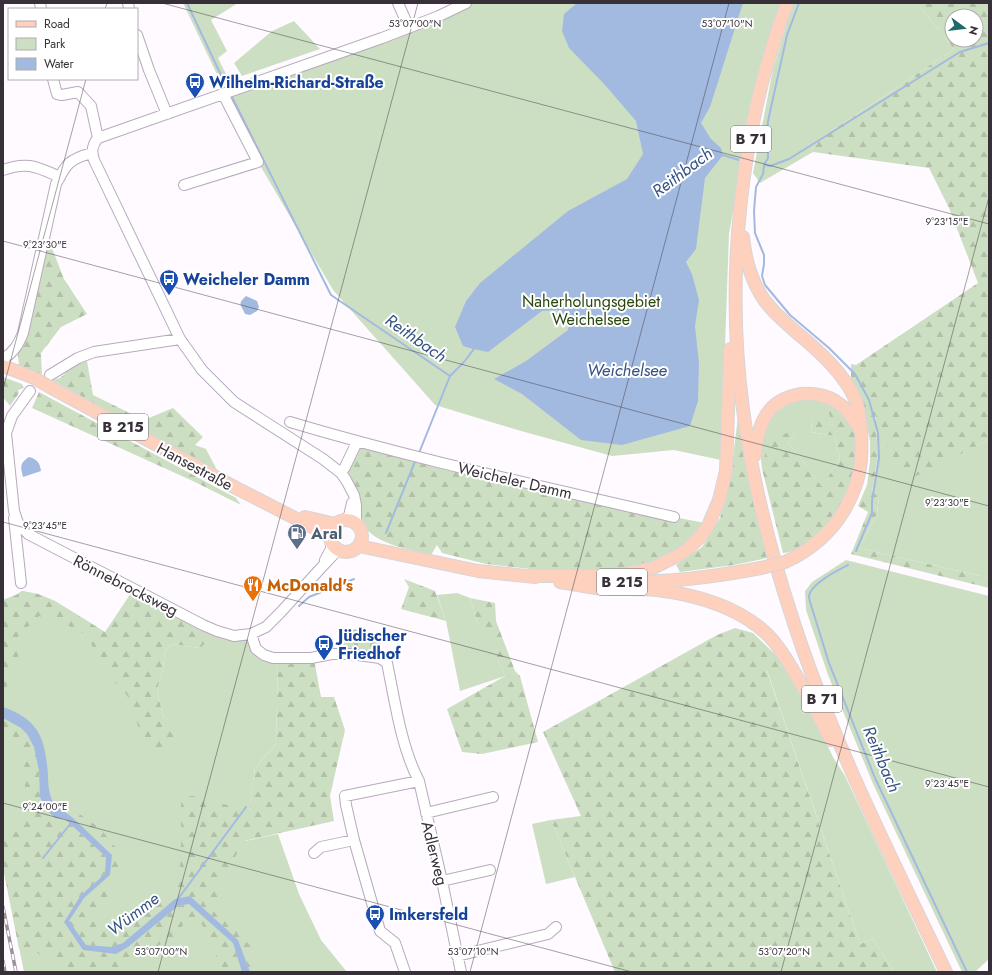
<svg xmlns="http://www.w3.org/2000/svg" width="992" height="975" viewBox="0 0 992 975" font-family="Jost,sans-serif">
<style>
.green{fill:#cddfc2}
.forest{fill:url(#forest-firs);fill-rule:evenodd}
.cemetery{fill:url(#cemetery-stones)}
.water{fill:#a3bae0}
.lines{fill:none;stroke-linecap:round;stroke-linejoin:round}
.stream{stroke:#a3bae0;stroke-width:2}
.minor-casing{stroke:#b9a9be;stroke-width:12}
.major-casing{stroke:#d7d6d7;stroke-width:14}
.minor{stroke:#fff;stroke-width:10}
.major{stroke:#fed0be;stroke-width:12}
.rail-casing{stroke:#989299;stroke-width:3.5}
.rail{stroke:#fff;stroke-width:2;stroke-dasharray:6;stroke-linecap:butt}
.major-bridge-casing{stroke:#d7d6d7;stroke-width:14;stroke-linecap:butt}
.major-bridge{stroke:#fed0be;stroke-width:12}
.ticks{fill:none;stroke:#373039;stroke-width:1;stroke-opacity:0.45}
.labels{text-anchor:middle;stroke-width:4;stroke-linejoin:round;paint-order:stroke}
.shield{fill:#fff;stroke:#736e74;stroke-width:1}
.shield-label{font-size:15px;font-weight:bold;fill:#373039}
.transit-label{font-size:16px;font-weight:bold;fill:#164399;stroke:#fff;text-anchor:start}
.park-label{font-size:16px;fill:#29460d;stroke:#fff}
.street-label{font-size:16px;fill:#373039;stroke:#fff}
.service-label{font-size:16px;font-weight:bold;fill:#4e5e75;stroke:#fff;text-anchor:start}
.food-label{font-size:16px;font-weight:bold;fill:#c56008;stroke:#fff;text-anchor:start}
.water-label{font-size:17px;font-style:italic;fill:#345284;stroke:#fff}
.ticks-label{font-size:10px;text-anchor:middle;fill:#373039;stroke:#fff;stroke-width:4;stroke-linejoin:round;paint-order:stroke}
</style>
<defs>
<pattern id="forest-firs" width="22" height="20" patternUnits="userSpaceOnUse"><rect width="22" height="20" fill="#cddfc2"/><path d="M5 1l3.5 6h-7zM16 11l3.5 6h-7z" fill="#b1c0a7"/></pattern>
<pattern id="cemetery-stones" width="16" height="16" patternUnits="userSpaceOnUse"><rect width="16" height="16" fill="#cddfc2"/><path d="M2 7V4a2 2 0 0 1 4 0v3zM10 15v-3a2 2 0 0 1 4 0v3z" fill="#b1c0a7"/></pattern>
</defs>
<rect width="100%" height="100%" fill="#fefaff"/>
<path class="green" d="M183,3h55l-27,17 16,31 -9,7 11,22 -7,5z
M466,3h317l-31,99 -23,132 -8,226 -47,-10 -62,6 -91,-25 -86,-26 -102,-115 -75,-128 -35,-67z
M793,3h124l37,46 -142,95 1,8 -53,31 -7,-10 20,-104z
M294,21l26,28 -78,27 -8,-13 38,-32z
M804,399l27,3 3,23 -22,-5 -1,12 23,4 6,22 -18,30 -18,-26 -16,-19 10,-13 -36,39c-5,-33 5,-63 42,-70z
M875,413l27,69 87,-42v138l-130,-30 18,-34 2,-17 -7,-4 6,-38z
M846,560l143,36v363l-14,13h-13l-88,-186 -46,-111 -22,-65 -1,-19 7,-9z
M22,591l16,3 17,7 42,26 64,90 10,5 -8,-6 -6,-26 6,-21 2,-18 7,-7 28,4 9,-15 39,9 3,4 27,16 -2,82 -21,24 -10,73 33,-7 21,60 22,46 26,32h-323l-21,-105v-267l13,-5z
M457,593l13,5 7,24 6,3 22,51 -45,15 -14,-70 -9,-26z
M785,664l20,34 28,59 12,19 92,196h-43l-21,-33 -13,5 -93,-274z
M551,820l24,57 -29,7 -14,-60z"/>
<path class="forest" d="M917,3h72v437l-87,43 -27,-69 3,41 -6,37 7,5 -2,17 -18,34 130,30v10l-138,-34 17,-42 -10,-6 9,-21 3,-24v-20l-5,-25 -14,-35v-17l5,1 122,-82 -29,-75 -20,-40 -116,-16 -1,-8 142,-95zM952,16h24v24h-24z
M45,230l19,49 23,35 -26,13 -20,26 1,23 -23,-11 -2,-17z
M87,361l6,34 51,25 29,-12 30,29 -8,8 11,4 12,23 -166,-92 8,-2 13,-12z
M3,377l19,7 2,4 -6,2 1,3 -9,13 -7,-9z
M39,392l197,106 5,7 -46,-23 -163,-74z
M831,402c12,12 21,20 26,37 4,19 -4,49 -14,65 -10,16 -31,38 -48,46 -4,2 -9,2 -12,3l-21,-84 4,-19 9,-13 24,-8 -11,14 16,19 18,25 18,-29 -6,-22 -23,-4 1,-13 22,6 -7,-16z
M738,417l29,141 -33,7 -54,7 -4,-7 26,-18 18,-29 10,-37z
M357,442l317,75 31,6 -9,14 -30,20 -31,13 -26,3 -70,-3 -53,-6 -44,-11 -5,-8 -6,10c-21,-6 -63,-11 -70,-36 -1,-5 1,-10 -1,-15 -3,-13 -9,-25 -15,-37z
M404,579l31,12 11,30 -45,-12 8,-22z
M22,591l16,3 17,7 50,31 26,-39 78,40 -3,9 -6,6 -28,-4 -7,7 -2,18 -6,21 6,26 8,6 6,14v8l-14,10 -9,-3 -11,-11 -16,-45 -23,-24 -17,-36 -20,-10 -28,-9 -21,20v24l-15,35v-95l13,-5z
M470,598l25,5 1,18 19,50 5,5 18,66 -56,12 -20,-2 -15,-43 58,-33 -22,-50 -6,-4z
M735,628l18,5 32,31 -18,7 93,273 13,-5 21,33h-279l-64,-152 30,-4 -38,-84 174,-97z
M314,659l7,38h13l11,33 -15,66 4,25 -90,20 -24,43 -4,24 37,41 2,23h-5l-12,-32 -48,-44 -15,3 -52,44 -12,4 -25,-2 -17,-23 15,-24 26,-23 2,-20 -39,-37 2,-7 25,17 19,24 -1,21 -23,50 2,5 6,2c25,-18 41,-31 72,-31l6,-39v-57l5,-7h15l11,5 37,10 6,-43 21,-24 2,-82z
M3,718c25,10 34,27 36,54 0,7 -1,18 2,25 2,7 9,14 14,21l10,1 41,38 -1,17 -24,21 -17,27 19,28 33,4 12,-7 50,-41 11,-2 44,39 9,29h-24l-3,-28 -14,-21 -14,-4 -12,18 -36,18 -22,17h-51l-36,-24 -11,1 -16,-82v-32l29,-20 -6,-10 -2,-34 1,-14 -13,-23 -9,-4z"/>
<path class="cemetery" d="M343,627l38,8 -1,19 -42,-7z"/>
<path class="water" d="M577,3h166l-33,104 -9,16 10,16 10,9 2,7 -18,23 -9,71 -10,13 6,12 7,26 -4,26 4,37 -1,38 -8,25 -68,19 -41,-5 -59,-46 -28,-15 32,-18 42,-31 2,-11 -13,-9 -15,1 -54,41 -15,-3 -10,-3 -8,-19 11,-26 14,-18 88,-72 59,-32 16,-25 -7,-33 -31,-36 -36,-37 -7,-17 2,-17z
M246,296l11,5 2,6 -2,4 -7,4 -5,-1c-4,-9 -8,-10 1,-18z
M29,457c8,2 11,6 12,14l-18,6c-3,-11 -3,-14 6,-20z
M3,707c37,13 42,32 45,68 0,9 1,19 5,27 5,7 15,11 21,17 13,12 25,24 38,36l-2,20 -26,23 -15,23 17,24 25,2 12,-4 52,-44 15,-3 48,44 12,32h-8l-9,-29 -44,-39 -11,2 -50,41 -12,7 -33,-4 -19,-28 17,-27 24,-21 1,-17 -41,-38 -10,-1 -9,-9 -6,-12 -1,-26 -5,-24 -7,-13 -6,-6 -18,-10z"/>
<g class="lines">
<path class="stream" d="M187,3l41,87
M799,3l-12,32 -19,86 -2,24 2,7v6l-4,7 -1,9 -7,13 -2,24 1,22 9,22v9l-2,12 3,9 25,30 39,33 26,26 14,26 9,33 1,25 -7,43v12l-16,38
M231,95l100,200 119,81 14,-14 10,-13
M722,156l1,-1 16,5
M764,165l6,1 19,-7 171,-107 29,-9
M419,453l31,-77
M386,533l30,-74
M848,565c-10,5 -37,18 -39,31 0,2 1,6 2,9l18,58 46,115 92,194
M299,606l10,-9 45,-18
M43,858l28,-35
M178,899l68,-92"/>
<g class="minor-casing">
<path id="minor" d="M40,3l1,6
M128,3l1,6
M398,3l11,25
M137,35l12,35 18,44
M53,79l4,15 5,1 16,-3 13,14 7,32
M3,170c24,-9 34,-3 57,7
M184,185l74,-23 -35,-68
M3,359c11,-7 15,-14 20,-26l33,-149c10,-20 13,-25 36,-31
M50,375l28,-17 16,-6 86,-13
M30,391l-18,25 -6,17 8,78 4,12 10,11 175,91 14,6 17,5 17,-2 15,-7 15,-15 39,-43 15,-16 5,-2
M290,422c127,38 256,65 384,95
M341,473l4,-6 12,-25
M14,518l7,65
M344,520l5,-4 3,-13
M356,523v-18l-2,-10 -8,-15 -5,-7 -18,-14 -89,-57 -32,-32 -22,-31 -86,-179c-3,-9 -2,-15 4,-22l284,-100 57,-22 27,-13
M325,560l6,-11v-5
M251,634l5,15 8,6 9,3h38l21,-4h18l30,4 7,5c8,38 14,84 32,118l23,100 19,91
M426,813l67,-16
M314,853l7,-6 33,-7
M442,881l48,-11
M457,956l91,-22 8,-7
M405,972l-10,-29 -15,-12 -26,-91 -8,-35 -1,-9 74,-15"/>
</g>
<g class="major-casing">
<path id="major" d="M787,3c-47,126 -62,273 -44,406 9,71 27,141 49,208 39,122 99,240 154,355
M743,237c2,20 7,40 18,58 9,15 23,26 35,37 22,18 49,42 60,69 3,9 4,19 5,29 1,20 1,39 -6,57 -11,31 -31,54 -60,70
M3,366l29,11
M50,387l188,102 92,47
M755,455c1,-16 4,-31 14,-44 8,-10 20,-15 32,-17 28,-2 45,10 58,34
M305,517l30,7
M330 536a16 16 0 1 1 32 0a16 16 0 1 1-32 0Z
M359,546l119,25 57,6
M527,576h88l38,-8 26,-13 11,-8 10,-10 8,-11 11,-26 7,-29 4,-122
M560,582c12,2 24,4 36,6 20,2 41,0 61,2 40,5 81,16 111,45 10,10 18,23 25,35 14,23 26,46 38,70
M631,582c43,0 88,-6 130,-14"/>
</g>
<use href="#minor" class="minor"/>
<use href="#major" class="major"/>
<g class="rail-casing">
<path id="rail" d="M3,907l13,65
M3,961l2,11"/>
</g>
<use href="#rail" class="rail"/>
<g class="major-bridge-casing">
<path id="major-bridge" d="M32,377l18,10
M761,568l24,-6 10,-5"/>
</g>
<use href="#major-bridge" class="major-bridge"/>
</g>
<path class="ticks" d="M162,3l827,221M105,9l2,-6M3,241l986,265M3,389l83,-310M3,522l986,265M3,803l629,169M158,972l260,-969M470,972l259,-969M781,972l208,-775"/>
<defs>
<g id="bus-pin" transform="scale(1)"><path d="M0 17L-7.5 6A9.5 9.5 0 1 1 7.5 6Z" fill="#1a4fb4" stroke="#fff"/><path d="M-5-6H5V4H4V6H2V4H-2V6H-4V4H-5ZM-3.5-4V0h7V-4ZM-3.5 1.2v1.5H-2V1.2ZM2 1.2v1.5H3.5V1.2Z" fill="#fff"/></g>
<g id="fuel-pin" transform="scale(1)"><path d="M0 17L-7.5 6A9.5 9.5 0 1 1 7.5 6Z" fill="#5c6f8a" stroke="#fff"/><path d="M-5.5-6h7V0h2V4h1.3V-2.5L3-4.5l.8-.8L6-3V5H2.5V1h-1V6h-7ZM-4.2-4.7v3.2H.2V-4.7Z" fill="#fff"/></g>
<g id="restaurant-pin" transform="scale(1)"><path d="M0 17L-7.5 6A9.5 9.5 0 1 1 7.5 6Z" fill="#e8710a" stroke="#fff"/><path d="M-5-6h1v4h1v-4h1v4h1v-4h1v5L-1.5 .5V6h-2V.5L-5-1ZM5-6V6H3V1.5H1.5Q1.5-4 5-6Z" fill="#fff"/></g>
</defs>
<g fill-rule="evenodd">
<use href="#bus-pin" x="195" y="82"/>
<use href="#bus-pin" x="169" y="279"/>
<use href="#fuel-pin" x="297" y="533"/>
<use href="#restaurant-pin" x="253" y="585"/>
<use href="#bus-pin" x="324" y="644"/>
<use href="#bus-pin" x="375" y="914"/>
</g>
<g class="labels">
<g class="shield">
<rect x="731" y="126" width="40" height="26" rx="3"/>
<rect x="98" y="414" width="50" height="26" rx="3"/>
<rect x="597" y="569" width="50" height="26" rx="3"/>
<rect x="802" y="686" width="40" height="26" rx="3"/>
</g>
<g class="shield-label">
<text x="751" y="144">B 71</text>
<text x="123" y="432">B 215</text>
<text x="622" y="587">B 215</text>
<text x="822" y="704">B 71</text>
</g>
<g class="transit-label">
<text x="209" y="88">Wilhelm-Richard-Straße</text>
<text x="183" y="285">Weicheler Damm</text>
<text x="338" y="641">Jüdischer<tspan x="338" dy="18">Friedhof</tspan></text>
<text x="389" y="920">Imkersfeld</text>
</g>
<g class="park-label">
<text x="591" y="307">Naherholungsgebiet<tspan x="591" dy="18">Weichelsee</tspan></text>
</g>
<g class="street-label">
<text transform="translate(195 466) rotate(28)" y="6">Hansestraße</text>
<text transform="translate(515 480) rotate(13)" y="6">Weicheler Damm</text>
<text transform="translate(126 585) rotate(27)" y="6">Rönnebrocksweg</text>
<text transform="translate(435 853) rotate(76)" y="6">Adlerweg</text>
</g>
<g class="service-label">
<text x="311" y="539">Aral</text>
</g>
<g class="food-label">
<text x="267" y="591">McDonald's</text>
</g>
<g class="water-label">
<text transform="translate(682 172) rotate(-37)" y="6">Reithbach</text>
<text transform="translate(416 338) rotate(35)" y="6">Reithbach</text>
<text x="627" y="376">Weichelsee</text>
<text transform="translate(882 759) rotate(67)" y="6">Reithbach</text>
<text transform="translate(133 914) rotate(-37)" y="6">Wümme</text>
</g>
</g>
<g class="ticks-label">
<text x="415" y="27">53°07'00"N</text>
<text x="727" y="27">53°07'10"N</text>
<text x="947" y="225">9°23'15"E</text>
<text x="45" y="248">9°23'30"E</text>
<text x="947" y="506">9°23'30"E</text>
<text x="45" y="529">9°23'45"E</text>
<text x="947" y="787">9°23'45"E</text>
<text x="45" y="810">9°24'00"E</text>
<text x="161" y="955">53°07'00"N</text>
<text x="473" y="955">53°07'10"N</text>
<text x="784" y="955">53°07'20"N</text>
</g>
<rect width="992" height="975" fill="none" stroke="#373039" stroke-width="8"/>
<rect x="8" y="8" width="130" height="72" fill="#ffffff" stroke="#afacb0"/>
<rect x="16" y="21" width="20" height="6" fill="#fed0be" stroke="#afacb0"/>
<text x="44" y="28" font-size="12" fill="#373039">Road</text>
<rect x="16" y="38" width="20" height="12" fill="#cddfc2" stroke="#afacb0"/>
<text x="44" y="48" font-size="12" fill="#373039">Park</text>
<rect x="16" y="58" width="20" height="12" fill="#a3bae0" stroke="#afacb0"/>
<text x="44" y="68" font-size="12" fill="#373039">Water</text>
<g transform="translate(964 28) rotate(105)"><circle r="19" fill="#ffffff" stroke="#afacb0"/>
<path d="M0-3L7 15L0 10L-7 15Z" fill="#1e6a6f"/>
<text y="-6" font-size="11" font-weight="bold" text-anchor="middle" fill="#373039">N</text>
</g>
</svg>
